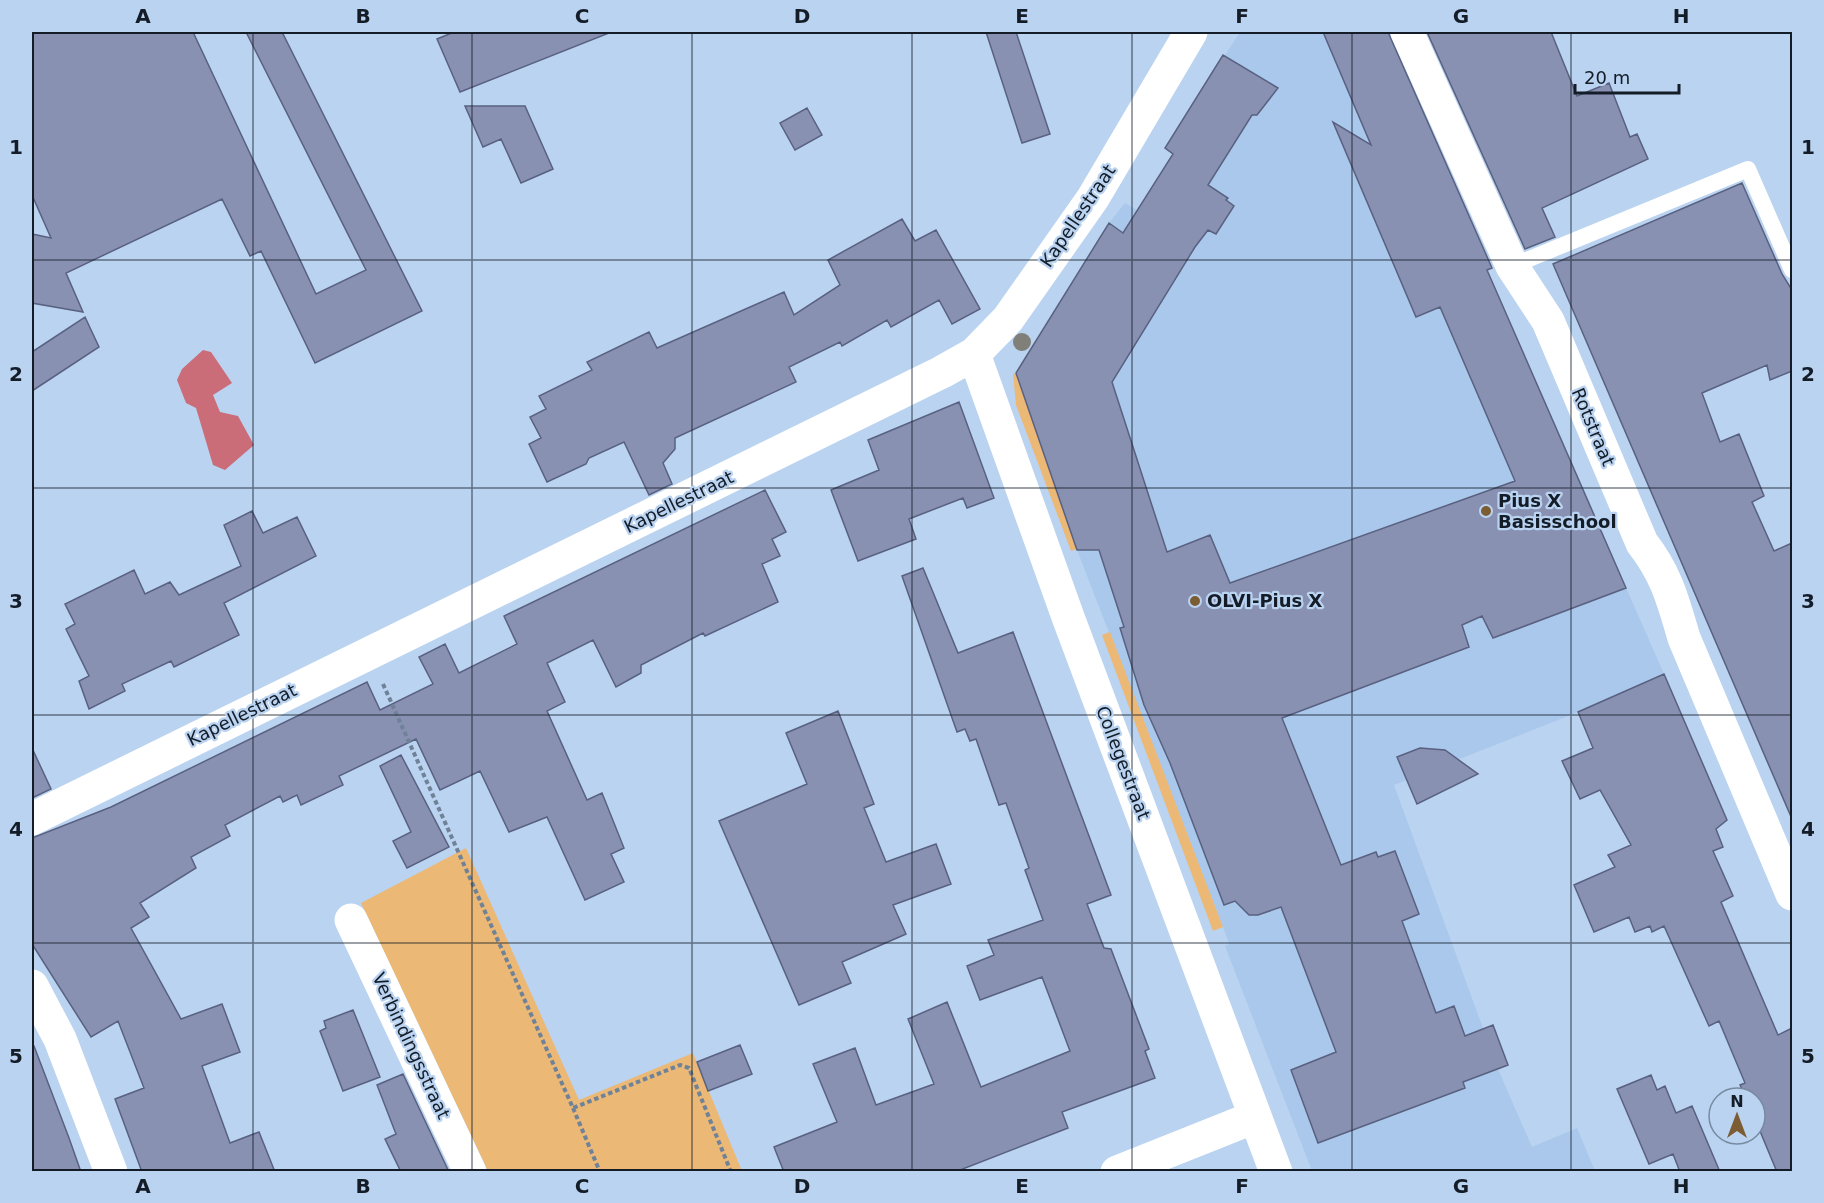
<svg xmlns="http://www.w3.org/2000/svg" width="1824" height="1203" viewBox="0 0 1824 1203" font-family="'DejaVu Sans',sans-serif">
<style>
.built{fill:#aac8ec}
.green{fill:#ebb876}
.water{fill:#cb6c79}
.building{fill:#8891b2;stroke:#596180;stroke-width:1.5}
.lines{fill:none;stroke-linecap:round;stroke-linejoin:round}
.path{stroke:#708297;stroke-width:4;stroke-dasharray:4.5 3;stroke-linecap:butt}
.lane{stroke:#fff;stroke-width:16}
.street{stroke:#fff;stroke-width:33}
.tree{fill:#817f7a}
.grid{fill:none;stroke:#131c27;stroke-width:1.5;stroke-opacity:0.55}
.poi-dot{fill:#7c5c32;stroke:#bad3f1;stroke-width:2}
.labels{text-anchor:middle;stroke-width:4.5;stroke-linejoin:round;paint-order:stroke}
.street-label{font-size:18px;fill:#131c27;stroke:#bad3f1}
.poi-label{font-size:18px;font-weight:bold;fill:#131c27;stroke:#bad3f1;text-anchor:start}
.neatline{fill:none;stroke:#131c27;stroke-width:2}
.grid-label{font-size:20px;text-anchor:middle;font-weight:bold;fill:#131c27}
</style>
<rect width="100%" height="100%" fill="#bad3f1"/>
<path class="built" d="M1240,32h147l67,164 210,478 -86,38 -184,73 104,284 34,78 45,-19 18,43h-283l-87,-225 4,-2 -3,-9 -149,-385 -61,-177 93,-150 16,-20 12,7 36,-56 -8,-6z"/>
<path class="green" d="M1013,374h4l60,175 -6,2 -55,-146z
M1110,632l113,295 -10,4 -111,-296z
M466,848l113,252 114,-47 49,118h-254l-127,-268z"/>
<path class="water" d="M203,350l8,2 21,31 -19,12 7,17 18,4 16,29 -29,25 -12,-5 -17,-57 -10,-5 -9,-23 5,-11z"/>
<path class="building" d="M32,32h161l123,262 50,-24 -120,-238h36l140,279 -107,52 -54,-112 -11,5 -28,-57 -156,74 17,39 -51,-9v-69l19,4 -19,-43z
M454,32h154l1,1 -149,59 -23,-53z
M986,32h30l34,102 -28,9z
M1323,32h65l104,236 -5,2 139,318 -133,50 -11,-22 -20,9 7,22 -187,71 59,147 35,-13 2,5 17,-6 24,63 -17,7 34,92 18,-7 11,30 28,-11 15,40 -45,17 2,6 -147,55 -27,-73 45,-18 -55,-145 -23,8h-9l-14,-14 -11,4 -54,-142 -26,-58 -24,-77 4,-1 -25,-77h-22l-61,-177 93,-150 14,10 50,-79 -8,-6 58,-93 55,33 -21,27h-5l-44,70 20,13 -2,2 8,6 -18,28 -8,-4 -13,17 -83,135 55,170 43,-17 20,48 285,-102 -75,-174 -24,10 -83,-195 38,23z
M1427,32h124l26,64 32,-13 21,54 7,-3 11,25 -106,49 13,29 -30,12z
M465,106h60l28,63 -32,14 -20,-44 -18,8z
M807,108l15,27 -27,15 -15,-27z
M1742,183l40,91 10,16v81l-22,9 -3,-15 -65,28 18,49 19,-8 25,62 -12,6 22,49 18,-8v276l-239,-555z
M902,219l13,22 21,-11 44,79 -28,15 -13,-24 -48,27 -4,-7 -45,26 -2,-4 -51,25 7,15 -121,56v11l-12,14 9,21 -23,11 -25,-53 -35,16 -3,6 -39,18 -18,-38 12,-6 -11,-21 16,-8 -7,-13 53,-26 -5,-8 62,-30 8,16 127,-56 10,23 46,-30 -12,-25z
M85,317l14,30 -67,44v-39z
M959,402l35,96 -27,10 -4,-10 -54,21 7,20 -58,22 -27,-71 48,-20 -11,-30z
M765,490l21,42 -14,7 8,17 -18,8 16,38 -73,34 -2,-3 -62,32v8l-25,14 -23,-47 -46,23 18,39 -18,9 40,89 15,-7 22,55 -13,6 13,28 -39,18 -38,-83 -38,15 -29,-61 -40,19 -24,-51 -77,37 4,9 -42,20 -4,-10 -14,7 -3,-6 -55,29 5,11 -39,21 5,11 -56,35 9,14 -18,11 50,91 41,-15 18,48 -38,14 28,77 29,-11 16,40h-133l-27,-73 29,-11 -26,-67 -27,16 -59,-93v-106l79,-31 256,-125 13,28 53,-26 -14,-27 26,-13 14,29 58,-29 -13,-28z
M252,511l11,22 34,-16 19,39 -92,47 15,32 -65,32 -3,-6 -49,23 3,7 -36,18 -10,-28 10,-5 -23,-47 9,-5 -10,-20 69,-34 11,24 25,-12 9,13 62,-29 -17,-41z
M923,568l35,85 55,-21 98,263 -24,9 17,44 7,1 38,100 -4,2 10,27 -93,34 6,16 -113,44h-171l-10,-25 63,-25 -24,-58 42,-16 21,57 58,-21 -26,-65 39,-17 34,85 89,-36 -28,-74 -62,23 -13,-34 27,-11 -6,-15 55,-20 -18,-50 4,-2 -23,-65 -7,2 -23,-66 -6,2 -5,-12 -8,3 -55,-156z
M1664,674l63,146 -11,9 7,18 -10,4 20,45 -12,6 57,133 14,-7v144h-15l-22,-53v-21h-9l-6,-13 5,-2 -26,-62 -10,5 -45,-100 -12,6 -2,-6 -15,6 -6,-15 -35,15 -20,-47 41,-18 -7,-12 23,-10 -31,-55 -20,9 -18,-38 31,-13 -15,-36z
M838,711l36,93 -10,4 22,54 50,-18 15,40 -58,21 13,29 -64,28 9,21 -52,22 -80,-184 88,-37 -21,-51z
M32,748l19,41 -19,9z
M1420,748l25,2 33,24 -61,30 -20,-47z
M401,755l48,92 -42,21 -14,-27 18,-9 -31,-66z
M353,1010l27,67 -37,14 -23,-60 6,-3 -2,-7z
M740,1045l12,29 -44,17 -11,-29z
M34,1046l35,92 12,34h-49v-125z
M403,1074l46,98h-48l-16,-33 11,-5 -19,-49z
M1651,1075l6,15 8,-4 11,27 16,-7 28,66h-40l-7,-18 -24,10 -32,-75z"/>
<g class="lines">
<path class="path" d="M383,684l190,424 107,-43 9,3 42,104
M573,1108l27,64"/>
<path class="lane" d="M1512,266l236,-97 44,101"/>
<path class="street" d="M1407,32l105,234 36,55 94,222c25,32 31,58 42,95l108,256
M974,354l94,263 208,555
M32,819l910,-447 32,-18 34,-35 85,-121 98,-166
M351,920l119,252
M32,986l28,53 51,133
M1117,1172l138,-55"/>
</g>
<circle class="tree" cx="1022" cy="342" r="9"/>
<path class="grid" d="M253,32v1140M472,32v1140M692,32v1140M912,32v1140M1132,32v1140M1352,32v1140M1571,32v1140M32,260h1760M32,488h1760M32,715h1760M32,943h1760"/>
<g class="poi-dot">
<circle cx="1486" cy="511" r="6"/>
<circle cx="1195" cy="601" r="6"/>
</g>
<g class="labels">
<g class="street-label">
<text transform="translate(1078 216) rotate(-56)" y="6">Kapellestraat</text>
<text transform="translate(1593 427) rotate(67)" y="6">Rotstraat</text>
<text transform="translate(679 502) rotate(-26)" y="6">Kapellestraat</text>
<text transform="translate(242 715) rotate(-26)" y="6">Kapellestraat</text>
<text transform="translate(1123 763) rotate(69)" y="6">Collegestraat</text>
<text transform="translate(411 1046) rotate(65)" y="6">Verbindingsstraat</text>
</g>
<g class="poi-label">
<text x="1498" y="507">Pius X<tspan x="1498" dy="21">Basisschool</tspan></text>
<text x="1207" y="607">OLVI-Pius X</text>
</g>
</g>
<rect width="1824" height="1203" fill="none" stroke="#bad3f1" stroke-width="66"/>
<g transform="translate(1737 1116)"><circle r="28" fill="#bad3f1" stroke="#778aa0" stroke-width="1.5"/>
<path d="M0-4.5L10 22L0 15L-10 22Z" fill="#7c5c32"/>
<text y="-9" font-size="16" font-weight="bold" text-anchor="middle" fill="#131c27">N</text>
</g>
<path d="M1575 84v9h104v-9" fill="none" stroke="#131c27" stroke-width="3"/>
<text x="1584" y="84" font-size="18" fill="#131c27" stroke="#bad3f1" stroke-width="4.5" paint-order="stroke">20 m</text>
<rect x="33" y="33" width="1758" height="1137" class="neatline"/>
<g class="grid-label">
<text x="143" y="23">A</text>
<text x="363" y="23">B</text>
<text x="582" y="23">C</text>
<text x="802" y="23">D</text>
<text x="1022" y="23">E</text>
<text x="1242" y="23">F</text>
<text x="1461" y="23">G</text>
<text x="1681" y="23">H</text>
<text x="16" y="154">1</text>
<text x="1808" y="154">1</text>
<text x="16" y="381">2</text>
<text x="1808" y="381">2</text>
<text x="16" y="608">3</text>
<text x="1808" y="608">3</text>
<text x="16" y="836">4</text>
<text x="1808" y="836">4</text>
<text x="16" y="1063">5</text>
<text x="1808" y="1063">5</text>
<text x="143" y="1193">A</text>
<text x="363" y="1193">B</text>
<text x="582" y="1193">C</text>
<text x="802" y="1193">D</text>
<text x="1022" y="1193">E</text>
<text x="1242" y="1193">F</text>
<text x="1461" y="1193">G</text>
<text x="1681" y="1193">H</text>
</g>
</svg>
